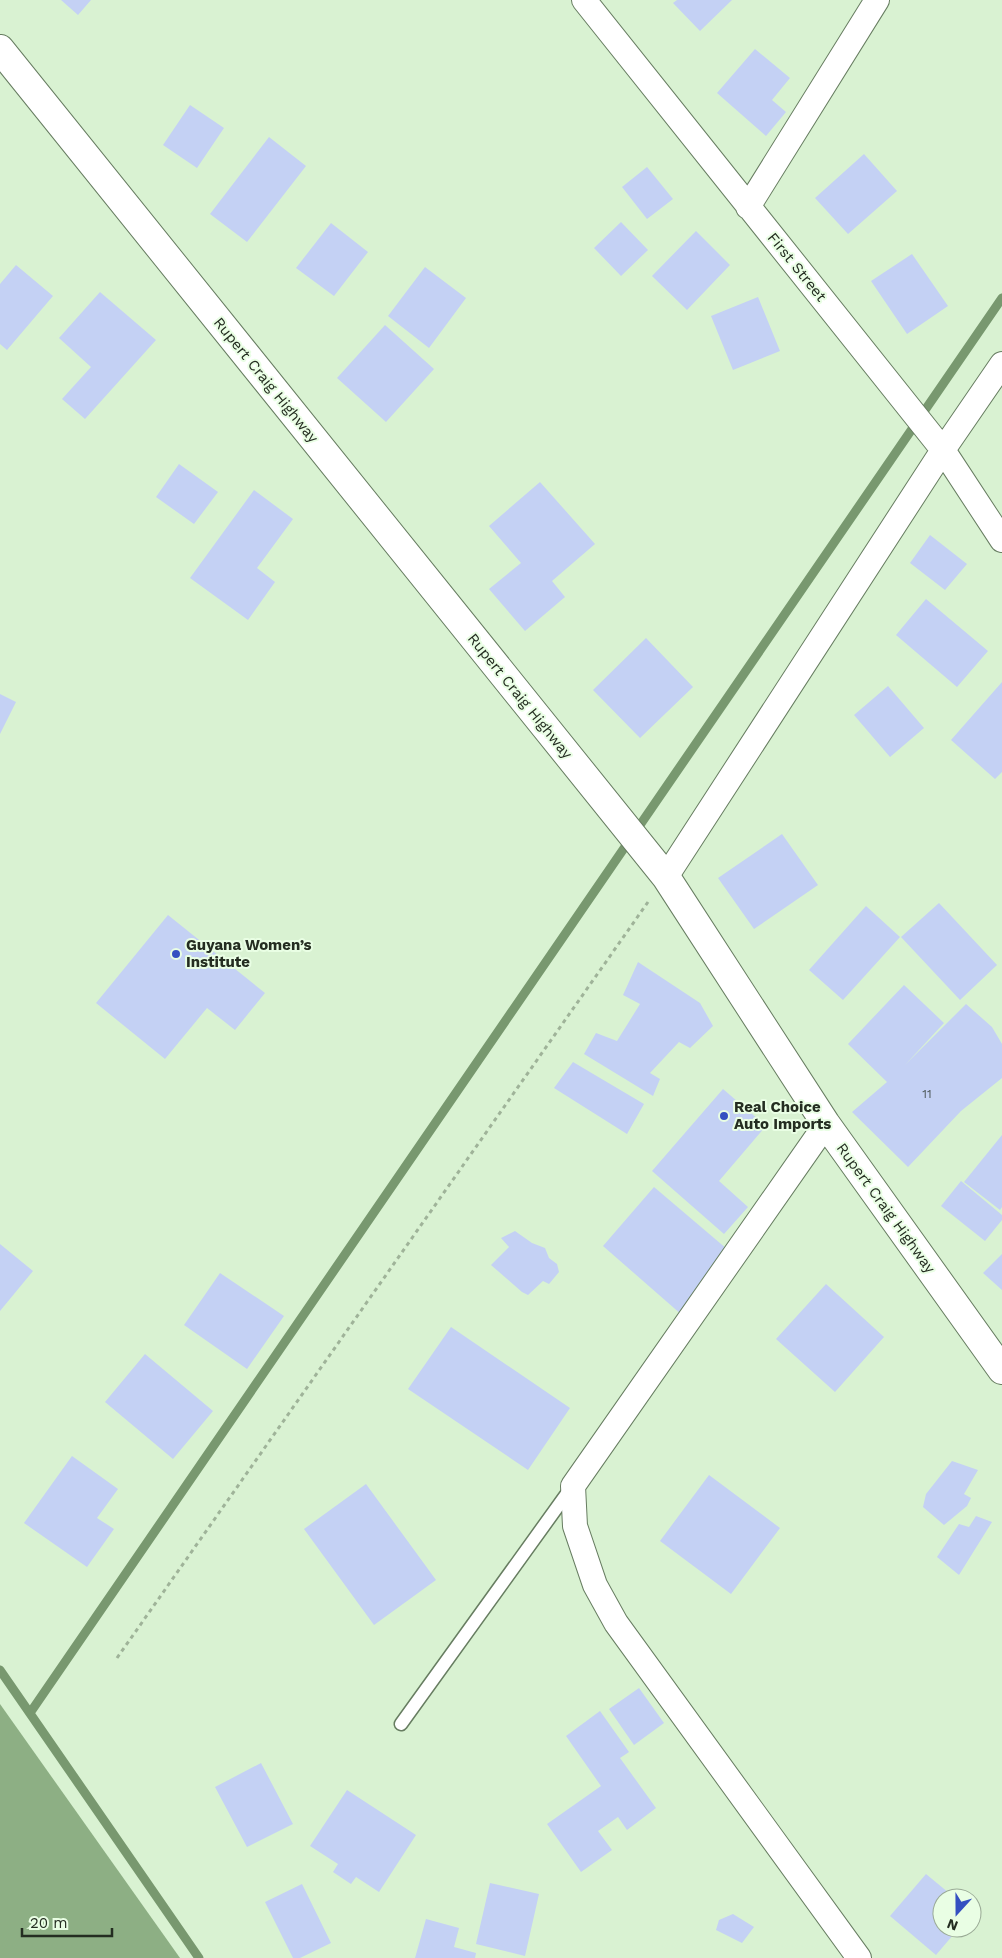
<svg xmlns="http://www.w3.org/2000/svg" width="1002" height="1958" viewBox="0 0 1002 1958" font-family="'Work Sans',sans-serif">
<style>
.forest{fill:#8daf84}
.lines{fill:none;stroke-linecap:round;stroke-linejoin:round}
.stream{stroke:#78986f;stroke-width:9}
.building{fill:#c4d1f4}
.service-casing{stroke:#677d61;stroke-width:15}
.minor-casing{stroke:#677d61;stroke-width:26}
.primary-casing{stroke:#677d61;stroke-width:30}
.path{stroke:#9fb399;stroke-width:3;stroke-dasharray:4 4;stroke-linecap:butt}
.service{stroke:#fff;stroke-width:12}
.minor{stroke:#fff;stroke-width:24}
.primary{stroke:#fff;stroke-width:28}
.poi-dot{fill:#3450c1;stroke:#e9fee4;stroke-width:2}
.labels{text-anchor:middle;stroke-width:4;stroke-linejoin:round;paint-order:stroke}
.number-label{font-size:12px;fill:#4c5656}
.street-label{font-size:15px;fill:#242d21;stroke:#e9fee4}
.poi-label{font-size:15px;font-weight:bold;fill:#242d21;stroke:#e9fee4;text-anchor:start}
</style>
<rect width="100%" height="100%" fill="#d9f2d2"/>
<path class="forest" d="M0,1704l180,254h-180z"/>
<g class="lines">
<path class="stream" d="M0,1670l199,288
M30,1713l972,-1415"/>
</g>
<path class="building" d="M61,0h30l-13,15z
M677,0h55l-32,31 -27,-28z
M755,49l35,29 -18,22 14,12 -20,24 -49,-43z
M190,105l34,23 -27,40 -34,-23z
M269,137l37,29 -59,76 -37,-28z
M864,154l33,37 -49,43 -33,-36z
M647,167l26,32 -26,20 -25,-32z
M621,222l27,28 -27,26 -27,-28z
M331,223l37,29 -34,44 -38,-28z
M696,231l34,34 -43,45 -35,-34z
M912,254l36,52 -41,28 -36,-53z
M16,265l37,31 -46,54 -7,-6v-60z
M425,267l41,31 -37,50 -41,-32z
M100,292l56,48 -71,79 -23,-20 29,-32 -32,-29z
M758,297l22,54 -47,19 -22,-54z
M385,325l49,44 -48,53 -49,-44z
M179,464l39,28 -24,32 -38,-27z
M540,482l55,62 -43,37 13,16 -40,34 -36,-42 32,-26 -32,-37z
M254,490l39,29 -36,49 18,14 -27,38 -58,-42z
M930,535l37,29 -22,26 -35,-27z
M926,599l62,52 -31,36 -61,-52z
M646,638l47,49 -53,51 -47,-48z
M1002,682v90l-7,7 -44,-39z
M888,686l36,42 -34,29 -36,-42z
M0,694l16,8 -16,32z
M782,834l36,51 -64,44 -36,-51z
M939,903l58,62 -37,35 -59,-63z
M866,906l34,31 -57,63 -34,-30z
M168,915l97,78 -30,37 -28,-22 -42,51 -69,-56z
M638,962l62,41 13,23 -23,22 -11,-6 -29,31 10,6 -7,17 -69,-42 12,-21 21,8 23,-37 -17,-9z
M904,985l40,38 -39,42 61,-61 26,23 10,17v34l-41,33 -53,56 -56,-55 35,-30 -39,-38z
M573,1062l71,42 -17,30 -73,-46z
M723,1089l43,37 -47,55 29,26 -24,27 -72,-63z
M1002,1135v72l-2,3 -36,-28z
M961,1181l41,34v5l-17,21 -44,-35z
M654,1187l80,68 -52,60 -79,-69z
M515,1231l17,12 13,5 4,10 8,6 2,8 -10,12 -6,-3 -15,14 -6,-3 -31,-27 18,-18 -8,-9z
M0,1244l33,27 -33,40z
M1002,1254v36l-19,-17z
M220,1273l64,43 -37,53 -63,-44z
M826,1284l58,53 -49,55 -59,-53z
M451,1327l119,81 -42,62 -120,-81z
M145,1354l68,57 -40,48 -68,-57z
M72,1456l46,33 -21,29 17,11 -27,38 -63,-44z
M952,1461l26,9 -14,24 7,4 -4,8 -23,19 -21,-18 3,-13z
M709,1475l71,53 -49,66 -71,-53z
M366,1484l70,96 -62,45 -70,-96z
M976,1516l16,6 -33,53 -22,-18 22,-33 10,3z
M639,1688l25,35 -30,22 -25,-36z
M600,1711l29,41 -9,6 36,50 -29,22 -9,-13 -20,14 14,19 -31,22 -34,-48 54,-38 -35,-50z
M261,1763l32,61 -46,23 -32,-60z
M347,1790l69,45 -37,57 -23,-15 -5,7 -18,-12 5,-8 -28,-18z
M926,1874l29,24h-13v30h17l-23,27 -46,-39z
M490,1883l49,11 -14,62 -49,-12z
M302,1884l29,59 -31,15h-7l-28,-56z
M733,1914l21,13 -12,16 -26,-13 3,-10z
M426,1919l33,9 -5,19 22,6 -1,5h-60z"/>
<g class="lines">
<g class="service-casing">
<path id="service" d="M401,1724l170,-236"/>
</g>
<g class="minor-casing">
<path id="minor" d="M584,0l359,450 59,90
M748,207l129,-207
M666,877l277,-427 59,-86
M826,1124l-253,362 2,40 20,59 21,38 243,335"/>
</g>
<g class="primary-casing">
<path id="primary" d="M0,49l666,828 160,247 176,246"/>
</g>
<path class="path" d="M117,1658l531,-756"/>
<use href="#service" class="service"/>
<use href="#minor" class="minor"/>
<use href="#primary" class="primary"/>
</g>
<g class="poi-dot">
<circle cx="176" cy="954" r="5"/>
<circle cx="724" cy="1116" r="5"/>
</g>
<g class="labels">
<g class="number-label">
<text x="927" y="1098">11</text>
</g>
<g class="street-label">
<text transform="translate(797 267) rotate(51)" y="5">First Street</text>
<text transform="translate(266 380) rotate(51)" y="5">Rupert Craig Highway</text>
<text transform="translate(520 696) rotate(51)" y="5">Rupert Craig Highway</text>
<text transform="translate(886 1208) rotate(54)" y="5">Rupert Craig Highway</text>
</g>
<g class="poi-label">
<text x="186" y="950">Guyana Women’s<tspan x="186" dy="17">Institute</tspan></text>
<text x="734" y="1112">Real Choice<tspan x="734" dy="17">Auto Imports</tspan></text>
</g>
</g>
<g transform="translate(957 1913) rotate(201)"><circle r="24" fill="#e9fee4" stroke="#9aaa96"/>
<path d="M0-4L9 19L0 12L-9 19Z" fill="#3450c1"/>
<text y="-8" font-size="14" font-weight="bold" text-anchor="middle" fill="#242d21">N</text>
</g>
<path d="M22 1928v8h90v-8" fill="none" stroke="#242d21" stroke-width="2.5"/>
<text x="30" y="1928" font-size="15" fill="#242d21" stroke="#e9fee4" stroke-width="4" paint-order="stroke">20 m</text>
</svg>
